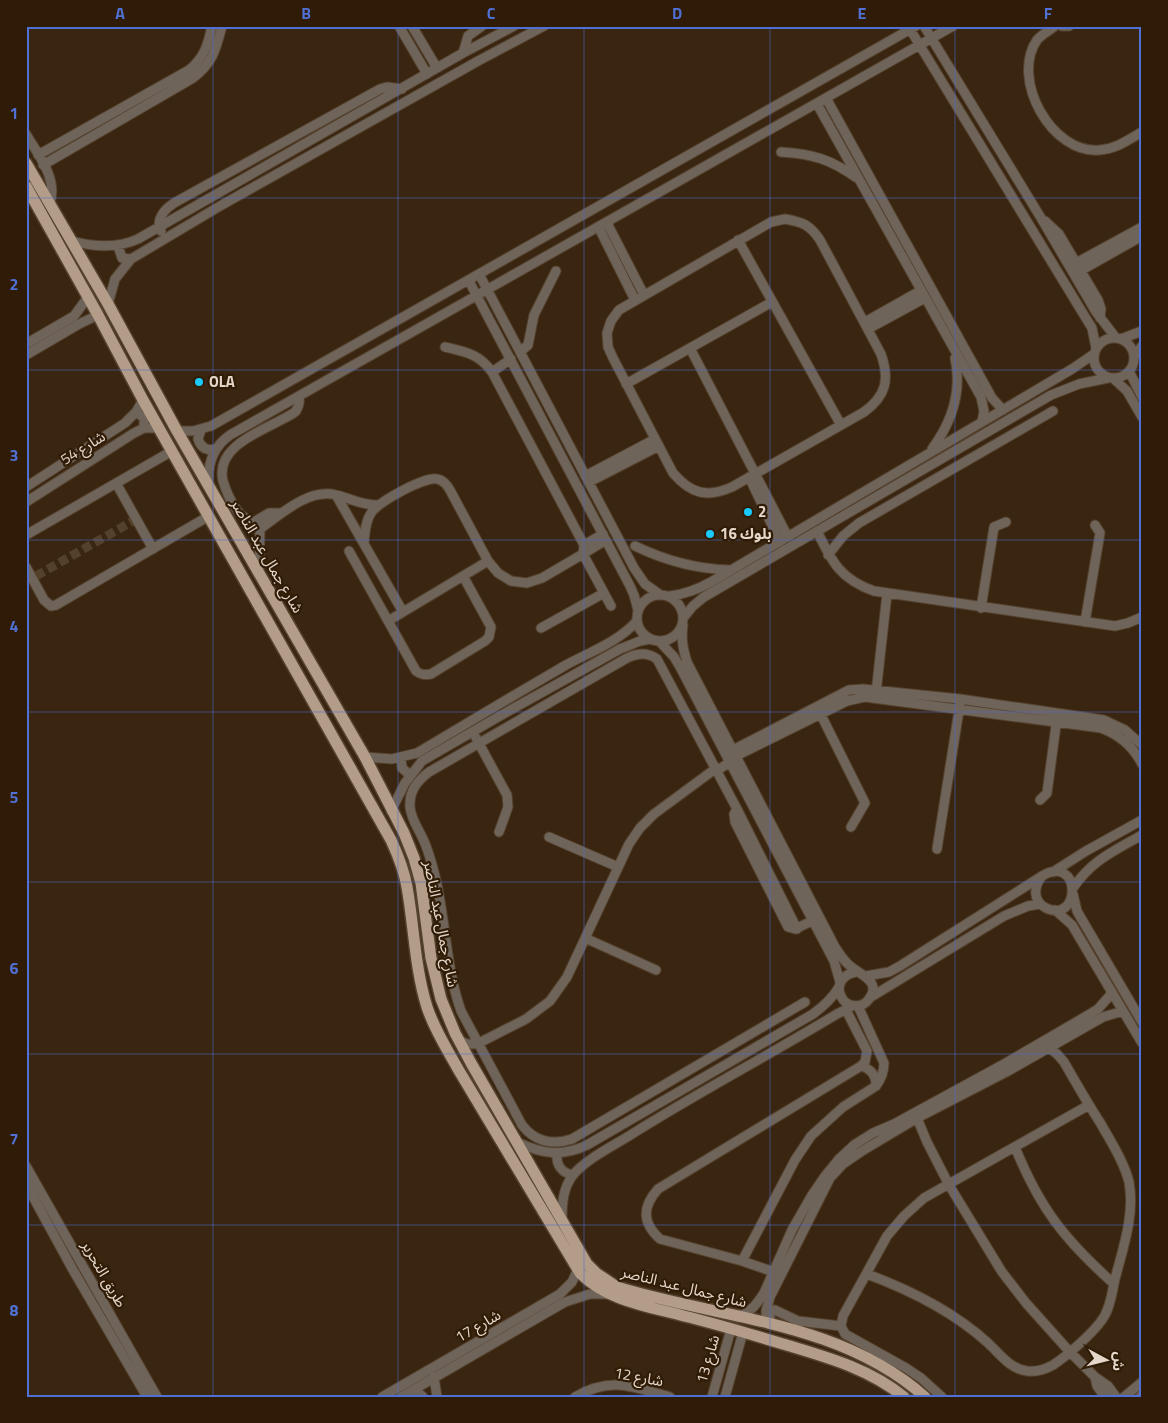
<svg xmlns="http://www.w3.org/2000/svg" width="1168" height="1423" viewBox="0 0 1168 1423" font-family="'Titillium Web','Noto Sans Arabic',sans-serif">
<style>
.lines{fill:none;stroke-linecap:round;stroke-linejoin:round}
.minor-tunnel{stroke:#54412c;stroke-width:9;stroke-dasharray:9 4.5;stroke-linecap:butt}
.minor-casing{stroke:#55422e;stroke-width:11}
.major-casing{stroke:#55422e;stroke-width:14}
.minor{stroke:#6f645a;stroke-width:9}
.major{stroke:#b39d88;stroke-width:11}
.grid{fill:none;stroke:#4f70d4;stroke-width:1;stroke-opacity:0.55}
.poi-dot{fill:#1acafc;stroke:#301c06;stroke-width:2}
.labels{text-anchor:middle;stroke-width:4.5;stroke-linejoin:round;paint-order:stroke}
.poi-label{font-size:15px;font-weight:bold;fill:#e5d7ca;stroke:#301c06;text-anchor:start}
.street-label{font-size:15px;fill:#e5d7ca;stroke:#301c06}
.neatline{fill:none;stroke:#4f70d4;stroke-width:2}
.grid-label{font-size:16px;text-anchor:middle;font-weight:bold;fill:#4f70d4}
</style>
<rect width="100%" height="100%" fill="#3a2610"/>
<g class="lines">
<path class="minor-tunnel" d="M36,576l97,-55"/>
<g class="minor-casing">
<path id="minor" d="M399,26l28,48
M412,26l25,42
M908,26l179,294 5,8 4,20
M924,26l117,192 55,94 20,26
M1055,26c-5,4 -14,9 -18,14 -27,39 15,115 63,110 16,-1 28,-10 42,-18
M1062,26h7
M463,53l5,-17 14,-10
M826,98l166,300 11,12
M817,104l164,293 3,14 -2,11
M26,134c12,21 32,44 24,69
M781,152c32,2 49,7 76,26
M38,155l151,-85c15,-12 19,-25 23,-44
M43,165l150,-87c20,-15 23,-29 29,-52
M785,219c18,3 25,6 35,21l61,114c9,26 5,42 -17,58l-132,75c-25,11 -41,7 -59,-14l-60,-115 -5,-11 -1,-14 4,-12 8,-11 152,-88z
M1045,221l14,13 39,66 3,9 -1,9
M607,223l37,72
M599,228l36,72
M161,231c-6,-12 4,-22 13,-28l206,-114 7,-2 15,2
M738,240l103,185
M72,241c22,6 44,8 66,-2l325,-186 51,-27
M121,245l-2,4 3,9 9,1
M1076,263l66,-36
M1080,271l62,-35
M479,274l155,294 11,16 14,10
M469,281l161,305 4,9 4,15
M108,304l7,-25 16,-20 89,-53 258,-145 66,-35
M865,322l55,-31
M868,329l57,-31
M1094 358a20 20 0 1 1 40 0a20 20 0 1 1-40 0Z
M1121,339l21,-8
M26,344l48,-28 14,-19
M690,348l98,189
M520,352l8,-7 6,-30 22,-44
M26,355l53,-31 19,-9
M1134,357l8,-11
M1129,371l13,26
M492,372l19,-13
M1114,379l13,12 15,26
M626,384l146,-82
M136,412l8,6v10
M201,430l-3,9c3,9 9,12 18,10
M177,431h16l18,-5 705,-400
M932,449c20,-27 30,-58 23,-91
M585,476l70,-37
M749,477l31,65
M589,482l70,-36
M116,483l37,66
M209,485c-2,-20 4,-38 21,-50l723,-409
M26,487l99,-64 11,-11 7,-12
M336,495l67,117
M26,502l108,-69 10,-5h15
M254,522l15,-9h11
M260,529c21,-15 49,-41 76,-34 17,4 24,10 42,10
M817,531c15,31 23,48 57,60l241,35 13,-3 14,-6
M26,535l146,-84
M606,540l-23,14 28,52
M364,543c1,-10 1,-21 7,-30 7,-11 54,-37 66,-34 7,1 11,7 14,13l37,69 10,12 13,8 16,2 15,-5 41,-24 1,-9 -92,-173c-13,-18 -26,-20 -47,-25
M584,545l19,-11
M635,546c31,15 61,23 95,24
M349,551l67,120c5,4 9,4 15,3l54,-33 4,-4 2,-10 -28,-51
M828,555l15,-19 16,-13 194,-112
M26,567l18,33 7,6 5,-1 153,-89
M259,572l1,-43c-4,-9 -15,-9 -21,-16 -6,-8 -13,-22 -16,-32 -8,-33 34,-48 56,-60 5,-3 13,-6 17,-10 3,-5 4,-9 3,-15
M637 618a23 23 0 1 1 46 0a23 23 0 1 1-46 0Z
M670,596c15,-2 27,-6 41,-14l361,-213 22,-15
M981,608l13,-81 12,-5
M684,617l9,-11 11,-9 347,-202 28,-11 29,-6
M388,621l100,-60
M1085,622l15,-89 -5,-8
M683,625c-2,14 0,24 4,37l148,285c4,6 8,13 14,18 9,9 34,16 20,34 -7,10 -23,9 -28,-3 -6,-12 3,-22 15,-24
M541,628l63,-35
M659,641l15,16 6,10 154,294 6,21
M876,693l11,-99
M819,711l46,92 -14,24
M476,738l31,57 1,12 -9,25
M733,750l116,-60 14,-1 97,10 144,21 21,10 17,15
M736,756l111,-55 18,-4 236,31c19,7 32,18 41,36
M365,757l27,2 25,-6c50,-30 99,-59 149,-88 24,-13 52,-23 71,-44
M401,757l1,11 8,7
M1040,800l7,-7 10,-75
M737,809l-3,5 1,8 53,105 7,2 17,-8
M391,811l14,-28 17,-22 76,-44 122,-68 20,-8 10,-2
M549,837l69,30
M937,849l23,-145
M1053,872l33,-21 56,-31
M1073,888c19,-28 41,-37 69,-53
M1073,894l4,17 4,7 61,104
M1055,910l17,15 70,118
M797,929l-60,-120 -80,-150c-10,-7 -19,-6 -30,-1l-198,114c-12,9 -20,19 -19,35 1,12 8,21 13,32 5,10 8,22 11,33 12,45 11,94 27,139l61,114c12,16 30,21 50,14l233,-137
M585,938l71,32
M866,976l23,-4 11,-6 142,-90c40,-23 39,49 4,32 -14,-7 -12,-22 -4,-32
M871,997l133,-81 24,-10 12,-2
M459,1040l8,4h10l49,-25 24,-18 17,-24 62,-133 11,-16 14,-14 61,-45 6,-1 9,-6
M861,1066c10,3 15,9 15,20
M917,1118l10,24 22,43 53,87 24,31 43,48 26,26 13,9 8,11
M517,1142c25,12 45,15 70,3l226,-131c11,-8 19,-15 26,-27
M1015,1147c25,62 50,93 99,137
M557,1154c-1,11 5,19 16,21
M26,1166l131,231
M26,1184l47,86 74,127
M562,1219c0,-16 1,-31 11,-44 13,-16 42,-30 59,-41 67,-42 137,-79 205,-120l12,-6
M742,1261l53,-101 16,-24 32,-29 33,-21c6,-8 8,-14 8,-23l-26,-57
M774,1272l-32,-11 -82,-22c-18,-16 -18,-32 -2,-50l203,-123 4,-4 2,-11 -21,-41
M867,1274c43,16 86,37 121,69 12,11 22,26 39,28 9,1 19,-2 26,-6 14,-9 44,-35 52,-50 6,-11 7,-23 10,-36 8,-31 20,-64 14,-97 -5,-20 -18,-40 -28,-58 -13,-20 -25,-41 -37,-62l-7,-8 -8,-6
M738,1317c13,-5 19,-13 26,-24l28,-63 20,-35 13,-19 14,-17 15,-14 19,-12 21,-9 110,-60 86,-50 8,-5 14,-16
M770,1320v-6l1,-4h4l23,11 43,5
M767,1323l-1,-12 4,-14 60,-119 13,-14 19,-13 57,-34 89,-46 95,-54 20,-6
M434,1377l3,20
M1095,1377l2,9 8,11
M415,1389l8,8
M382,1397l178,-103 12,-12 6,-13
M401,1397l164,-95 25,-8h17
M575,1397c36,-21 58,-10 95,0
M712,1397l19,-68
M725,1397l18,-65
M942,1397l-21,-19 -15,-10 -61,-34 -4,-8 2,-10 44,-80 17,-20 20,-18 165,-93
M1124,1397l18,-15
M1140,1397l2,-2"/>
</g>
<g class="major-casing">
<path id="major" d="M26,163l82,141 69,127 188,326 39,76 10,25 7,25 10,75 10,41 14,34 16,30 116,201 9,9 21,14c104,32 223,34 308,110
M26,186l72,129 45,85 248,440c7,15 13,30 16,47 7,39 8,82 20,120 7,22 20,42 31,62l122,204c28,28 67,33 104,43 33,8 66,18 99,28 43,13 85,24 121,53"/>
</g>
<use href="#minor" class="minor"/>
<use href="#major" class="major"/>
</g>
<path class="grid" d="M213,26v1371M398,26v1371M584,26v1371M770,26v1371M955,26v1371M26,198h1116M26,370h1116M26,540h1116M26,712h1116M26,882h1116M26,1054h1116M26,1225h1116"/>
<g class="poi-dot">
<circle cx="199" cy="382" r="5"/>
<circle cx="748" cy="512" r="5"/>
<circle cx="710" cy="534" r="5"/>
</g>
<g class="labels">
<g class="poi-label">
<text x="209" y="387">OLA</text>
<text x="758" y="517">2</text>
<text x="720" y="539">بلوك 16</text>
</g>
<g class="street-label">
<text transform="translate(83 448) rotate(-32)" y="5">شارع 54</text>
<text transform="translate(267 556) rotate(60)" y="5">شارع جمال عبد الناصر</text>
<text transform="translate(441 924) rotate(79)" y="5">شارع جمال عبد الناصر</text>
<text transform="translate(104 1274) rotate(60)" y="5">طريق التحرير</text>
<text transform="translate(684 1287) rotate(14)" y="5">شارع جمال عبد الناصر</text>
<text transform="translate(478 1326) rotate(-30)" y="5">شارع 17</text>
<text transform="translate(708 1359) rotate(-74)" y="5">شارع 13</text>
<text transform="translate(639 1377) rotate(10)" y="5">شارع 12</text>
</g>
</g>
<rect width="1168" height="1423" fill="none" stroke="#301c06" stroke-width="55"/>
<g transform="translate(1106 1360) rotate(97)" stroke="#301c06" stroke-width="4" paint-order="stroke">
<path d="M0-4L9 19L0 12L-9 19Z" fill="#e5d7ca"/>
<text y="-8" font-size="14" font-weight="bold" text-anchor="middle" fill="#e5d7ca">ش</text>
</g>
<rect x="28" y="28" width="1112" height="1368" class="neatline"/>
<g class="grid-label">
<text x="120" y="19">A</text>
<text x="306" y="19">B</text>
<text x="491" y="19">C</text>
<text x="677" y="19">D</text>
<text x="862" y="19">E</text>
<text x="1048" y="19">F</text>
<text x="14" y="119">1</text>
<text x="14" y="290">2</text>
<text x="14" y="461">3</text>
<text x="14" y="632">4</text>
<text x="14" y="803">5</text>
<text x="14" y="974">6</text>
<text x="14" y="1145">7</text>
<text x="14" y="1316">8</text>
</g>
</svg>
